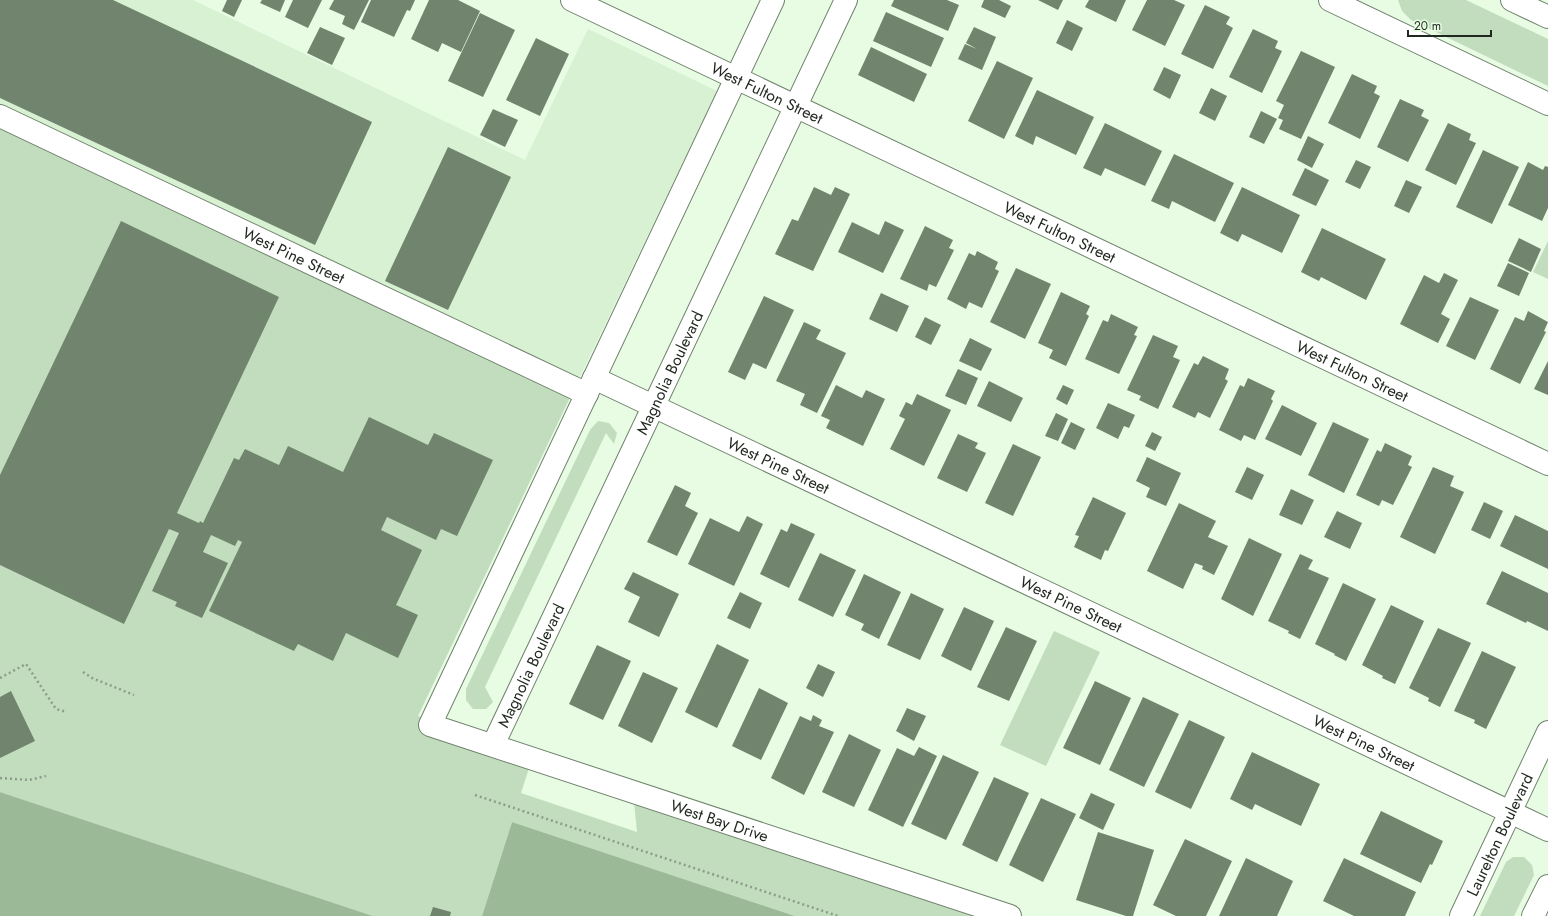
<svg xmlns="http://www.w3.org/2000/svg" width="1548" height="916" viewBox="0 0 1548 916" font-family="Jost,sans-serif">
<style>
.built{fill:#d7f1d2}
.green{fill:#c2ddbe}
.water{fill:#9bb997}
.building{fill:#71846e}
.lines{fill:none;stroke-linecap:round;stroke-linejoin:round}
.minor-casing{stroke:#6f826c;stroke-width:24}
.path{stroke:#8c9b8a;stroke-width:2.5;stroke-dasharray:2 3;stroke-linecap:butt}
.minor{stroke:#fff;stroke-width:22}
.labels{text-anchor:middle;stroke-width:3;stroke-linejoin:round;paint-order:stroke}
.street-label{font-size:16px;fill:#1f271e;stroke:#e7fce3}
</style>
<rect width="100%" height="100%" fill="#e7fce3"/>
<path class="built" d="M0,0h193l332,160 63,-131 129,62 -141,294 -576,-273z"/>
<path class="green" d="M1398,0h68l82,39v47l-137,-66 -9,-9z
M0,112l576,273 -158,331 116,37 -13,40 116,39 -3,-30 343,114h-182l-283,-94 -30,94h-109l-373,-124z
M1548,241v38l-15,-7z
M598,421l11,2 8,10 -3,11 -8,-11 -121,254 8,15 -7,7h-13l-7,-9v-11l124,-259z
M1054,631l46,21 -54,114 -46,-21z
M1513,857h11l8,8 2,10 -20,41h-34l26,-54z"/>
<path class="water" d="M0,792l373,124h-373z
M512,822l283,94h-313z"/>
<path class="building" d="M0,0h113l259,122 -57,123 -315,-147z
M227,0h15l-8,17 -12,-6z
M262,0h23l-5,12 -20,-9z
M293,0h29l-14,28 -23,-11z
M334,0h35l-15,30 -12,-6 3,-8 -16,-7z
M371,0h44l-5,11 -3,-1 -13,27 -33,-15z
M429,0h29l22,11 -19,41 -19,-9 -4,9 -27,-13z
M894,0h53l12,5 -11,26 -57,-25z
M984,0h15l12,6 -6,12 -24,-11z
M1038,0h25l-5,10z
M1089,0h37l-10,22 -31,-15z
M1147,0h27l11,5 -20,41 -33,-16z
M1205,5l25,12 -4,7 7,4 -20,41 -32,-15z
M886,12l58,26 -13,29 -58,-26z
M480,13l35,17 -32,67 -35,-16z
M1067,20l16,8 -11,23 -16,-8z
M320,27l25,11 -13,27 -25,-12z
M974,27l22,10 -14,33 -24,-11 7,-15 12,5 -11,-6z
M1253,29l25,12 -3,7 7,3 -20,42 -33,-16z
M536,38l33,16 -29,62 -34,-16z
M871,47l56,27 -13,28 -56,-27z
M1301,51l34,16 -34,72 -22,-10 4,-9 -5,-2 6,-13 -8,-4z
M997,61l36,17 -29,61 -36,-18z
M1164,67l17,8 -11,24 -17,-9z
M1352,74l25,12 -3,7 6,3 -20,43 -32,-16z
M1211,88l16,8 -12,25 -16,-8z
M1037,90l57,27 -18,38 -40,-19 -3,9 -18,-9z
M1400,99l24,11 -3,6 8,4 -21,42 -31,-15z
M493,109l25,11 -13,27 -25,-12z
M1261,111l16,8 -13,25 -15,-7z
M1105,123l57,28 -17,35 -40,-18 -4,8 -18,-8z
M1448,123l23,11 -2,6 7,3 -20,42 -31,-15z
M1308,136l16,8 -12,24 -15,-8z
M448,147l63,30 -63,133 -63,-29z
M1483,150l36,17 -27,57 -36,-17z
M1174,154l60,29 -19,39 -43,-21 -3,8 -18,-8z
M1356,160l15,7 -11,22 -15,-7z
M1528,162l15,8 2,-4 3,1v41l-6,13 -34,-16z
M1305,168l24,12 -13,26 -24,-11z
M1406,180l16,7 -13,26 -15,-7z
M814,187l17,8 4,-8 15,7 -37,77 -38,-17 17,-35 6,2z
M1242,187l58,28 -18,38 -40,-19 -4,8 -18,-9z
M121,221l158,76 -102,216 22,10 1,-2 3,2 31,-65 5,2 6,-11 34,16 9,-19 55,26 26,-55 59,28 6,-12 59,27 -36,76 -16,-7 -5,11 -49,-23 -6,13 41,20 -26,55 22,10 -20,43 -52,-25 -13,28 -35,-17 -4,7 -85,-40 33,-69 -4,-2 -3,6 -24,-11 -8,17 25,11 -26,55 -27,-12 2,-4 -25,-11 27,-58 -10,-4 -45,95 -124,-59v-90z
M885,221l19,9 -21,43 -45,-21 14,-30 27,13z
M925,226l28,14 -4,8 5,2 -18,37 -7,-3 -2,7 -27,-12z
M1322,228l64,31 -20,41 -45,-23 -2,4 -18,-9z
M1519,238l22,11 -10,23 -23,-11z
M977,251l21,11 -3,7 4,2 -17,37 -13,-6 -3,7 -19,-10 22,-46 6,3z
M1508,263l21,10 -10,23 -22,-10z
M1016,268l35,16 -26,55 -35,-17z
M1444,273l14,7 -17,34 9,5 -12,24 -38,-19 24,-49 15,8z
M1061,292l29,14 -4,8 3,2 -23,50 -17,-8 4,-8 -15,-7z
M881,293l28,13 -12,26 -28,-13z
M764,296l30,14 -28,59 -13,-6 -8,17 -17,-8z
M1470,297l29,13 -24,50 -29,-14z
M1528,311l20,11 -4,9 2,1 -26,52 -30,-15 25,-52 9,4z
M1111,314l27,13 -4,8 3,1 -18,38 -34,-15 18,-39 5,2z
M925,317l16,8 -10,20 -16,-8z
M804,322l17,8 -5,9 30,14 -29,60 -17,-8 5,-11 -29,-13z
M1153,335l25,11 -5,11 7,3 -22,49 -19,-9 2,-4 -14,-6z
M970,338l22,11 -11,22 -22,-10z
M1203,356l26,13 -4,10 3,2 -18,37 -12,-6 -3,6 -23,-11 22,-44 4,2z
M1548,361v34l-14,-6z
M958,369l20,9 -12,27 -21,-9z
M1248,378l27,13 -4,8 2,2 -18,39 -11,-5 -3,6 -22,-11 21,-45 4,2z
M989,381l34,17 -12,24 -34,-16z
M836,385l26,13 4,-8 19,9 -22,47 -37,-18 4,-8 -9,-4z
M1063,385l11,5 -7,15 -11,-6z
M917,394l34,16 -27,56 -34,-17 15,-30 -6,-3 7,-14 6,3z
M1108,403l27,12 -6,13 -5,-2 -6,13 -22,-11z
M1282,405l35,18 -16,33 -36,-17z
M1056,413l12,6 -10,22 -13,-5z
M1071,422l14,7 -10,21 -14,-7z
M1333,422l36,17 -25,54 -36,-18z
M1152,432l10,5 -7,14 -10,-5z
M958,434l20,9 -3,5 11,5 -19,39 -30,-14z
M1385,443l27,13 -4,9 4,2 -19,38 -11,-5 -3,6 -23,-11 21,-45 4,2z
M1013,444l28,13 -28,59 -28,-13z
M1147,457l34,16 -15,33 -20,-9 4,-9 -14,-7z
M1247,467l17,8 -12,25 -17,-8z
M1433,467l21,9 -4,10 14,6 -29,62 -35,-17z
M675,485l16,8 -6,13 13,7 -21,43 -30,-14z
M1291,489l23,11 -12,25 -23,-10z
M1093,497l33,16 -18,38 -3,-1 -4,10 -27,-13 5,-11 -4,-1z
M1484,502l19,9 -13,28 -19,-9z
M1179,503l37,18 -8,16 20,9 -14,29 -12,-6 1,-3 -8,-3 -12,26 -36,-18z
M1337,511l25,12 -12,26 -26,-12z
M1515,515l33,16v38l-48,-23z
M747,516l16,8 -29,62 -46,-22 22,-46 29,14z
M791,523l24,11 -26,54 -29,-14 21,-45 6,3z
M1249,538l33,16 -29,62 -32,-17z
M820,553l36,17 -23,47 -35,-17z
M1300,554l13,6 -5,9 21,9 -29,61 -12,-6 1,-2 -21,-10z
M1502,571l46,22v38l-21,-10 -1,2 -40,-19z
M633,572l46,22 -20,43 -31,-15 12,-25 -16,-8z
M864,574l37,18 -22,47 -18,-9 3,-6 -19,-9z
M1343,583l33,16 -30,62 -12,-6 1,-1 -20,-10z
M740,592l22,11 -12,26 -23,-11z
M911,593l33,16 -24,51 -33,-15z
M1391,605l33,16 -29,63 -13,-6 1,-2 -21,-11z
M964,607l30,14 -23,50 -30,-15z
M1006,627l31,14 -28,60 -32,-14z
M1438,628l33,15 -31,64 -12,-6 1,-3 -20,-10z
M717,644l32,16 -32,68 -32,-16z
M597,645l34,16 -28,59 -34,-16z
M1482,651l34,16 -30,62 -12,-6 1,-3 -21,-9z
M818,664l17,8 -12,25 -17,-9z
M643,672l35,16 -26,55 -34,-17z
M1095,681l36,17 -31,67 -37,-17z
M759,688l29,15 -27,57 -29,-14z
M11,691l24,50 -35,17v-61z
M1143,697l36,17 -35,73 -35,-17z
M907,708l19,8 -12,25 -18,-10z
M813,715l9,5 -3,6 15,6 -30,63 -33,-17 29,-62 11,5z
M1189,720l36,17 -34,72 -36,-17z
M849,734l32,16 -27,57 -32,-15z
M919,747l18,9 -34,71 -35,-17 29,-62 17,8z
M1252,752l68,32 -19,42 -46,-22 -3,6 -22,-11z
M943,755l36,17 -33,68 -35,-16z
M994,777l35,16 -32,69 -35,-17z
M1091,793l24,11 -12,26 -24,-12z
M1041,798l35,16 -33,68 -34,-17z
M1381,811l62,30 -11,24 -2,-1 -9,19 -61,-29z
M1098,832l56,18 -21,66h-7l-50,-16z
M1185,839l47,22 -26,55h-30l-23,-11z
M1246,858l47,23 -16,35h-58z
M1344,858l72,34 -11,24h-51l-31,-15z
M433,907l18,5 -1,4h-20z"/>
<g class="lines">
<g class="minor-casing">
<g id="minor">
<path id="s1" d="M572,0l976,464"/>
<path id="s2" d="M773,0l-343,725 580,191"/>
<path d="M1330,0l218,104"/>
<path d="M1512,0l36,17"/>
<path id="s3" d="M0,116l587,278"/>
<path id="s4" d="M594,378l954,452"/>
<path id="s5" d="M493,745l353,-745"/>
<path id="s6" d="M1461,916l87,-184"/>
<path d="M1533,916l15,-30"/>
</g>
</g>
<path class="path" d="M83,672l9,6 42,17
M0,678l26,-14 30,45 11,3
M0,778l29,2 17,-4
M475,795l363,121"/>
<use href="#minor" class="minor"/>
</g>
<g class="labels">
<g class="street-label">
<text dy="6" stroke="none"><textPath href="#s1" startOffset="216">West Fulton Street</textPath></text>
<text dy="6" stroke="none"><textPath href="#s1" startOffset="540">West Fulton Street</textPath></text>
<text dy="6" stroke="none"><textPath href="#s3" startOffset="325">West Pine Street</textPath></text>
<text dy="6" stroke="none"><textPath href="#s1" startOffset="864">West Fulton Street</textPath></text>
<text dy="6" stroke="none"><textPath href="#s5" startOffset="412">Magnolia Boulevard</textPath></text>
<text dy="6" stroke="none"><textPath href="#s4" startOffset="204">West Pine Street</textPath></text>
<text dy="6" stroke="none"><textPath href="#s4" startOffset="528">West Pine Street</textPath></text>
<text dy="6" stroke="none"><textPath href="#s5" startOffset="88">Magnolia Boulevard</textPath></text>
<text dy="6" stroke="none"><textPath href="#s4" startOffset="852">West Pine Street</textPath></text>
<text dy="6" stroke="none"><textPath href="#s2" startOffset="1107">West Bay Drive</textPath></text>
<text dy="6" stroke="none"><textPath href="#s6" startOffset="90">Laurelton Boulevard</textPath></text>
</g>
</g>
<path d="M1408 30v6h83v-6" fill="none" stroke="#1f271e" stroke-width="2"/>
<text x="1414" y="30" font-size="12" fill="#1f271e" stroke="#e7fce3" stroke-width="3" paint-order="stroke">20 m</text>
</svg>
